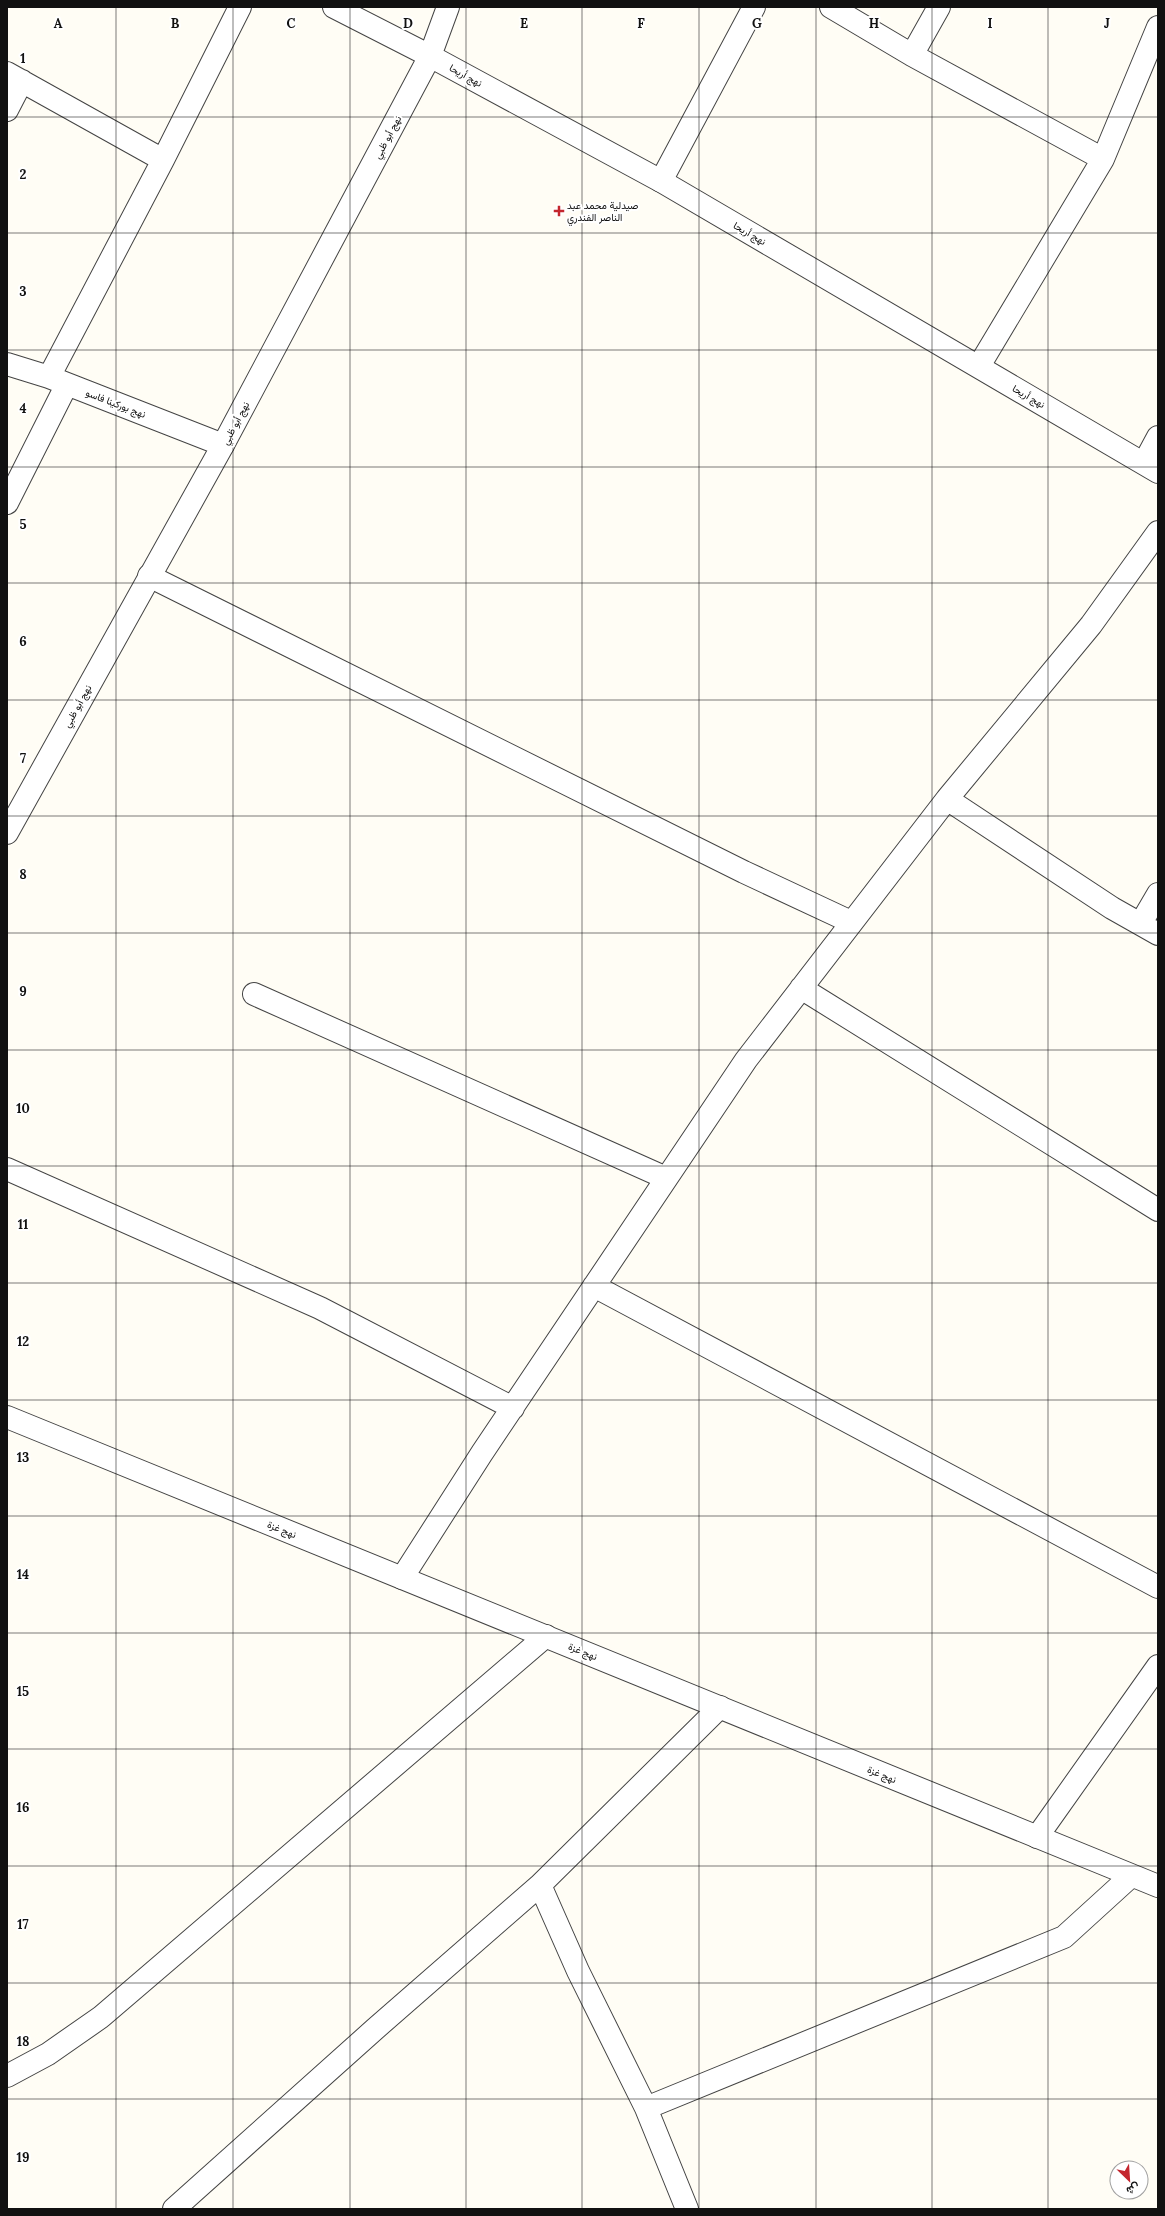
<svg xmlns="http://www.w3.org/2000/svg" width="1165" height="2216" viewBox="0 0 1165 2216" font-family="Lora,Vazirmatn,serif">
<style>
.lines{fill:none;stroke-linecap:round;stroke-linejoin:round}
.minor-casing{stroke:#444;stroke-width:24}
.tertiary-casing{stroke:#444;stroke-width:24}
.minor{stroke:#fff;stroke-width:22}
.tertiary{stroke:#fff;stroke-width:22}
.grid{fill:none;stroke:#111;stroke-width:1;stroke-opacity:0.55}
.poi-dot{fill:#c4262e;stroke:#fff;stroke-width:1.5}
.labels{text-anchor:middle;stroke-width:4;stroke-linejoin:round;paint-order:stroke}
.street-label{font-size:10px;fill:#111;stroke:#fff}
.poi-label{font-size:10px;fill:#111;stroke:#fff;text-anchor:start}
.grid-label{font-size:13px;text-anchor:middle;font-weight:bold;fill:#111;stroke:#fff;stroke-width:4;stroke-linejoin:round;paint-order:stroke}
</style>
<rect width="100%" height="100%" fill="#fffdf5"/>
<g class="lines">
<g class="minor-casing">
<path id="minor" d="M831,7l81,48 191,104 55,-132
M912,55l27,-48
M7,73l156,87
M7,110l15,-29
M661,181l93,-174
M7,364l42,13 174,68
M979,366l124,-207
M49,377l114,-217 77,-153
M1144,463l14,-26
M7,503l60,-119
M149,576l595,296 107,50
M947,799l165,109 46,26
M1141,923l17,-29
M801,988l357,222
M254,994l412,184
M7,1169l313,139 193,100
M594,1286l564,301
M402,1578l80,-125 264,-393 201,-261 144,-174 67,-93
M1037,1837l121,-171
M540,1885l38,86 68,137 41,101
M7,2076l41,-22 53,-37 445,-381
M646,2108l418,-171 67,-61
M174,2209l201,-180 165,-144 180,-178"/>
</g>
<g class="tertiary-casing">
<path id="tertiary" d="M334,7l96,49 231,125 497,291
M7,833l216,-388 207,-389 18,-49
M7,1417l1151,469"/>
</g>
<use href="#minor" class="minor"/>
<use href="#tertiary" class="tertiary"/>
</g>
<path class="grid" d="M116,7v2202M233,7v2202M350,7v2202M466,7v2202M582,7v2202M699,7v2202M816,7v2202M932,7v2202M1048,7v2202M7,117h1151M7,233h1151M7,350h1151M7,467h1151M7,583h1151M7,700h1151M7,816h1151M7,933h1151M7,1050h1151M7,1166h1151M7,1283h1151M7,1400h1151M7,1516h1151M7,1633h1151M7,1749h1151M7,1866h1151M7,1983h1151M7,2099h1151"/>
<path class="poi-dot" d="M557 205h4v4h4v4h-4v4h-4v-4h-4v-4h4z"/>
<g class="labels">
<g class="street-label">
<text transform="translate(466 75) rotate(29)" y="4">نهج أريحا</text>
<text transform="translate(387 137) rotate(-62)" y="4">نهج أبو ظبي</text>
<text transform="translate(750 233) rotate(30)" y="4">نهج أريحا</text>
<text transform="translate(1029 396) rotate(30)" y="4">نهج أريحا</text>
<text transform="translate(116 403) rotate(21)" y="4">نهج بوركينا فاسو</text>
<text transform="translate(235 423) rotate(-62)" y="4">نهج أبو ظبي</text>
<text transform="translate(77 706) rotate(-61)" y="4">نهج أبو ظبي</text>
<text transform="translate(282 1529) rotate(22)" y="4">نهج غزة</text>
<text transform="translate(583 1651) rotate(22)" y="4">نهج غزة</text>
<text transform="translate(882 1774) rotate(22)" y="4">نهج غزة</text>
</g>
<g class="poi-label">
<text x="567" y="209">صيدلية محمد عبد<tspan x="567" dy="12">الناصر الفندري</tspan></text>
</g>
</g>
<g class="grid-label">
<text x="58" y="28">A</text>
<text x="175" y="28">B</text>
<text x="291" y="28">C</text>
<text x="408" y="28">D</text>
<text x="524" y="28">E</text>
<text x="641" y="28">F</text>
<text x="757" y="28">G</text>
<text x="874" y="28">H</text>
<text x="990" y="28">I</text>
<text x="1107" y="28">J</text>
<text x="23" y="63">1</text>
<text x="23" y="179">2</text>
<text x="23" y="296">3</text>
<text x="23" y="413">4</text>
<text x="23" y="529">5</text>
<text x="23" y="646">6</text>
<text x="23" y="763">7</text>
<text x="23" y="879">8</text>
<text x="23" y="996">9</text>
<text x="23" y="1113">10</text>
<text x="23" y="1229">11</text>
<text x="23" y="1346">12</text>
<text x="23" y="1462">13</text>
<text x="23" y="1579">14</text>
<text x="23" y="1696">15</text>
<text x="23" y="1812">16</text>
<text x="23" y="1929">17</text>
<text x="23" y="2046">18</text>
<text x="23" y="2162">19</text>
</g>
<rect width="1165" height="2216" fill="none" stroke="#111111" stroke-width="16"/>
<g transform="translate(1129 2180) rotate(155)"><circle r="19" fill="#ffffff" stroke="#a0a0a0"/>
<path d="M0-3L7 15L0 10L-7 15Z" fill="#c4262e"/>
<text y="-6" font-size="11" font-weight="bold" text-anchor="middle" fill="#111111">ش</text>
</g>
</svg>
